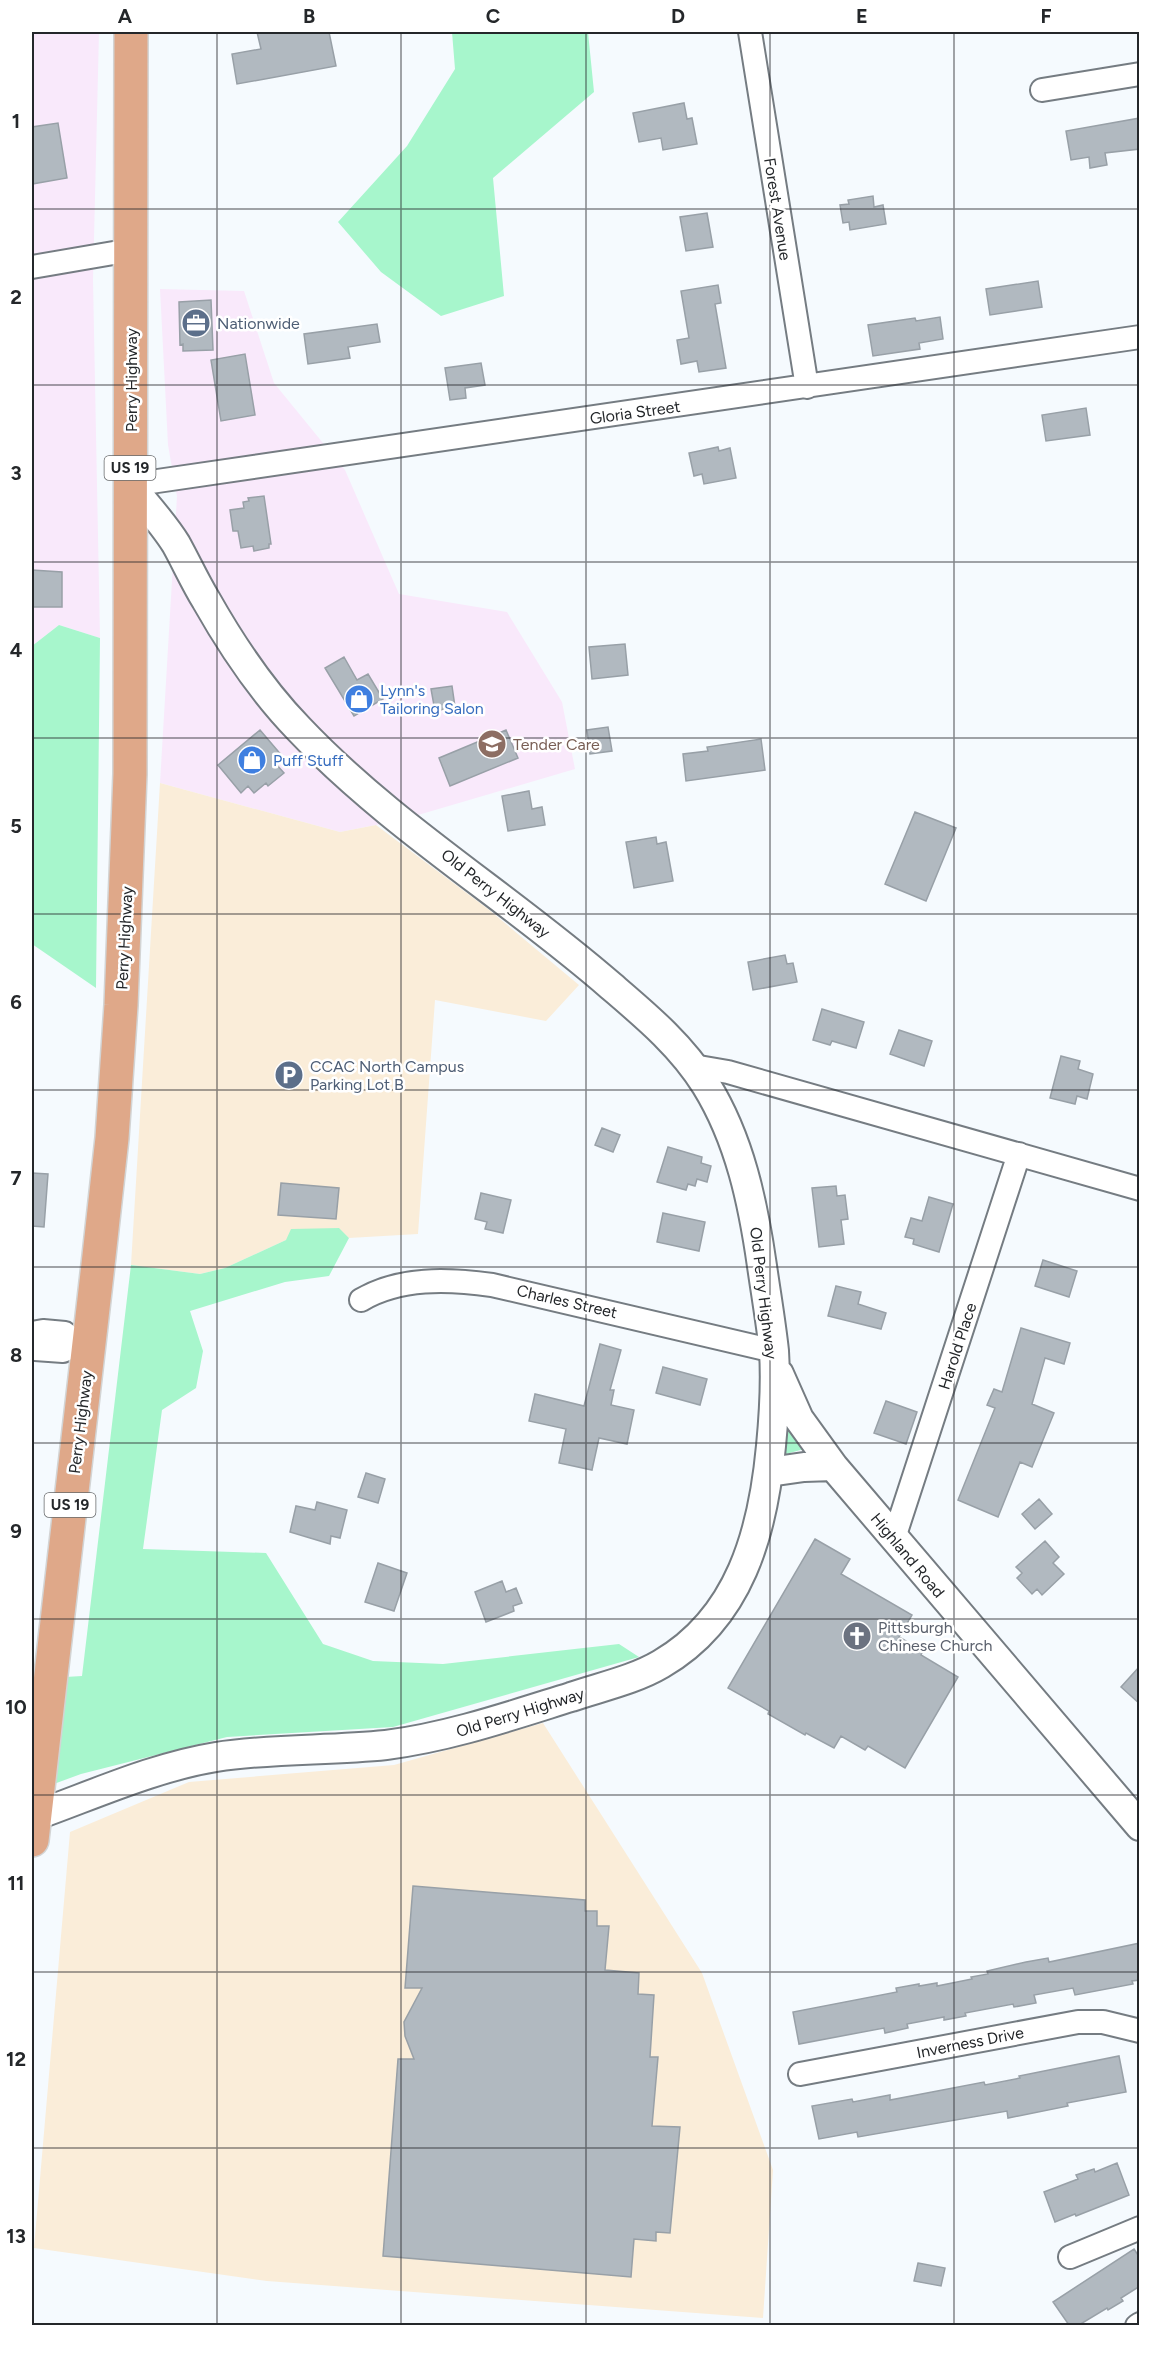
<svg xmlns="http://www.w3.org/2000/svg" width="1171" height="2357" viewBox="0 0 1171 2357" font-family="Figtree,sans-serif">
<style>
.commercial{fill:#f9e9fb}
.education{fill:#faedd9}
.green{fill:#a7f6cc}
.building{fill:#b1b9c0;stroke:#98a0a7;stroke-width:1.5}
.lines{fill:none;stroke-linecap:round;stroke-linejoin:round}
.minor-casing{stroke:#757c82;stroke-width:26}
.tertiary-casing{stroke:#757c82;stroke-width:32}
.primary-casing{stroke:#d3d4d4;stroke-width:36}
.minor{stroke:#fff;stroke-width:22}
.tertiary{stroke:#fff;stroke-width:28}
.primary{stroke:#dfa889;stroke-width:33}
.grid{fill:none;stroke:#24272a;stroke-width:1.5;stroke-opacity:0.55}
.labels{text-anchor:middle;stroke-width:5;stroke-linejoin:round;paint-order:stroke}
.shield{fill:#fff;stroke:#66686a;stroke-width:1.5}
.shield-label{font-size:15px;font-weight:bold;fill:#24272a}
.street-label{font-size:16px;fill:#24272a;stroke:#fff}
.service-label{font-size:16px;fill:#4e5e75;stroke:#fff;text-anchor:start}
.shop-label{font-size:16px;fill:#366cbe;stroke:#fff;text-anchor:start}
.education-label{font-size:16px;fill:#785e54;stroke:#fff;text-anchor:start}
.worship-label{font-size:16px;fill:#5b616d;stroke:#fff;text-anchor:start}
.neatline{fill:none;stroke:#24272a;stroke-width:2}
.grid-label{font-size:20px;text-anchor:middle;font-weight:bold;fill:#24272a}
</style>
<rect width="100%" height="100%" fill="#f5fafe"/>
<path class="commercial" d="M32,32h67l-6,248 7,358 -41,-13 -27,21z
M160,289l84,2 30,92 71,87 54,124 108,18 55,90 13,67 -174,51 -61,12 -180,-49 17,-287 -9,-51z"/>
<path class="education" d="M160,783l180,49 36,-7 112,84 91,76 -33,36 -111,-21 -17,234 -69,4 -11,-10 -52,12 -61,28 -25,6 -69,-9z
M543,1723l159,250 71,197 -10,148 -496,-37 -233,-33 36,-416 119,-50 205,-17z"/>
<path class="green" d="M452,32h136l6,60 -101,86 11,118 -63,20 -60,-44 -43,-50 69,-76 48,-77z
M59,625l41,13 -4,350 -64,-44v-298z
M339,1228l10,10 -20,38 -44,6 -95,29 13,40 -7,37 -34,22 -19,139 123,4 57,91 50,17 70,3 176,-20 20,13 -246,70 -166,10 -146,37 -49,18v-113l50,-3 49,-411 69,9 25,-6 61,-28 5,-11z
M791,1426l13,23 -18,5 -4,-5 2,-22z"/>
<path class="building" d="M257,32h72l7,34 -99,18 -5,-30 29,-5z
M684,103l3,16 5,-1 5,26 -34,6 -2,-12 -22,4 -6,-29z
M1140,118v31l-35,4 2,12 -17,3 -1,-11 -18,3 -5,-29z
M58,123l9,55 -35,6v-57z
M873,196l1,11 9,-2 3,19 -36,6 -1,-8 -6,1 -3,-18 9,-1 -1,-4z
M707,213l6,34 -27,4 -6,-34z
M1038,281l4,26 -52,8 -4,-26z
M718,285l3,18 -6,1 11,64 -27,4 -2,-11 -16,3 -4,-24 12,-2 -8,-47z
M211,300l2,50 -30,1v-7l-3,1 -1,-43z
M940,317l3,22 -24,4 1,6 -47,7 -5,-31 47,-7 1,3z
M377,324l3,18 -32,5 2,11 -42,6 -4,-30z
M245,354l10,61 -34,6 -10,-61z
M481,363l4,22 -20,3 1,10 -16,2 -5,-32z
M1086,408l4,27 -44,6 -4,-26z
M718,447l1,4 11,-3 6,30 -32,6 -2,-10 -8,2 -5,-23z
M264,496l7,48h-2v4l-15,3 -1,-5 -12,2 -3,-17h-5l-3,-21 14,-2 -1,-6 6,-1 -1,-3z
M32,570l30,2v35h-30z
M625,644l3,31 -36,4 -3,-32z
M344,657l13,23 11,-6 15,25 -29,17 -29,-48z
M452,686l3,21 -20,4 -4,-22z
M608,727l4,24 -22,3 -3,-24z
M260,730l23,27 -7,7 8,9 -16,13 -2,-3 -12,10 -6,-7 -7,7 -23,-28z
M506,730l12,28 -68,28 -11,-28z
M761,739l4,31 -79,11 -3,-27 25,-3 -1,-4z
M529,791l3,18 10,-2 3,18 -37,6 -6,-35z
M915,812l41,16 -30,73 -41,-17z
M656,837l1,7 9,-2 7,39 -39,7 -8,-46z
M785,955l2,9 6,-1 4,19 -44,8 -5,-28z
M822,1009l42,13 -8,26 -24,-7 -2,4 -17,-5z
M899,1030l33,11 -8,25 -34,-12z
M1061,1056l19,5 -2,8 15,5 -6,25 -10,-3 -2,8 -25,-6z
M602,1128l18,7 -7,17 -18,-7z
M668,1147l34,10 -1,6 10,3 -4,16 -10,-3 -2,7 -7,-2 -2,6 -29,-8z
M32,1173l16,1 -4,53 -12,-1z
M281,1183l58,5 -3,31 -58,-4z
M836,1186l1,10 8,-1 3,24 -7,1 3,24 -25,3 -7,-59z
M481,1193l30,7 -8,33 -18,-4 2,-7 -12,-3z
M929,1197l24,7 -14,48 -26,-8 1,-5 -9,-2 6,-19 11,3z
M663,1213l42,9 -6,29 -42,-9z
M1043,1260l34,11 -8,26 -34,-11z
M836,1286l25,6 -3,12 28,9 -5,16 -53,-13z
M1021,1328l49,15 -6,21 -19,-6 -13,46 22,9 -22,54 -12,-5 -22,55 -40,-17 37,-92 -8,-3 7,-16 8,3z
M600,1344l21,6 -11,40h4l-3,15 23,5 -7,34 -28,-6 -7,32 -33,-7 7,-34 -37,-8 6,-27 49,12z
M663,1367l44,12 -7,26 -44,-12z
M886,1401l31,11 -11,32 -32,-11z
M366,1473l19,6 -7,24 -20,-6z
M1039,1499l13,15 -17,15 -13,-15z
M317,1502l30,8 -7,28 -9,-2 -1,8 -40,-12 6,-26 19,4z
M815,1539l35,20 -9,15 71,41 -13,22 24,14 -2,4 37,22 -53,91 -37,-22 -3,4 -24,-14 -7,12 -28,-15 -1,2 -37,-21 1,-3 -41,-23z
M1045,1541l14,16 -6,6 11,11 -22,21 -5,-6 -5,5 -15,-16 5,-5 -6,-6z
M378,1563l29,10 -13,38 -29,-9z
M502,1581l4,11 10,-4 6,15 -9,3 1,5 -28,11 -11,-30z
M1140,1666v38l-19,-17z
M413,1886l172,14v11h12v15h12l-4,44 34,3 -1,21 16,1 -4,62h8l-6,69 28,1 -10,106 -14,-1v9l-22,-2 -3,38 -248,-21 15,-197h16l-9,-23 -1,-14 18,-34h-17z
M1140,1943v37l-8,1 1,3 -58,11 -2,-7 -39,7 2,8 -22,4 -1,-3 -48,9 1,3 -22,4v-3l-37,7 1,4 -23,5 -1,-5 -85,16 -6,-32 104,-20 -1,-4 23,-4v2l18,-3v3l35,-7 -1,-2 17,-3 -1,-3 39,-9 22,-4 1,4z
M1119,2056l7,36 -59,11 1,3 -60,12 -1,-7 -149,26 -1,-5 -38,7 -7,-33 40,-7 1,3 37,-7v5l94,-18 1,3 35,-7 -1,-2z
M1117,2163l12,32 -53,21 -1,-2 -20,8 -11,-30 34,-13 -2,-4 18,-6 1,3z
M1134,2249l6,9v28l-19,12 2,3 -15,9 -1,-2 -28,17h-10l-16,-23z
M918,2263l27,5 -4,18 -27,-5z"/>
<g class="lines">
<g class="minor-casing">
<path id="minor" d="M750,32l57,355
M1042,90l98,-16
M32,267l99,-17
M130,485l1010,-148
M693,1066l35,6 412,117
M361,1300c39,-23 87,-21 131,-15l282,66
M32,1333l11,-2 22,2 12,11
M32,1346l3,3 28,2 14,-7h12
M894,1538l125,-384
M800,2074l278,-52h25l37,9
M1070,2257l70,-29
M1137,2326l3,-2"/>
</g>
<g class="tertiary-casing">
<path id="tertiary" d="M779,1374l20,45 34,47 307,360
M769,1472l35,-5 29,-1
M34,1816c59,-21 120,-49 182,-59 56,-9 113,-6 170,-12 63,-8 124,-29 185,-48 29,-10 63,-17 90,-33 79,-46 102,-132 110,-218 3,-31 5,-64 3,-95 -3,-28 -8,-57 -12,-85 -9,-63 -22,-126 -56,-181 -25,-40 -60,-69 -95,-99 -102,-89 -219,-159 -312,-257 -37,-38 -67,-83 -93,-129 -11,-18 -20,-38 -30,-56 -13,-21 -31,-40 -46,-59"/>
</g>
<g class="primary-casing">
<path id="primary" d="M32,1840l67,-584 13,-118 9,-133 9,-231 1,-742"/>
</g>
<use href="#minor" class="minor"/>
<use href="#tertiary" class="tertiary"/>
<use href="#primary" class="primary"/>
</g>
<path class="grid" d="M217,32v2294M401,32v2294M586,32v2294M770,32v2294M954,32v2294M32,209h1108M32,385h1108M32,562h1108M32,738h1108M32,914h1108M32,1090h1108M32,1267h1108M32,1443h1108M32,1619h1108M32,1795h1108M32,1972h1108M32,2148h1108"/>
<defs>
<g id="office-disc" transform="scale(1.5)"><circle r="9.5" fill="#5c6f8a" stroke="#fff"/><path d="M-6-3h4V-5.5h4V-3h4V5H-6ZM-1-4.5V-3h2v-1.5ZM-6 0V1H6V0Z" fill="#fff"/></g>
<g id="shop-disc" transform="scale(1.5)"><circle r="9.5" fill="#3f7fe0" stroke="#fff"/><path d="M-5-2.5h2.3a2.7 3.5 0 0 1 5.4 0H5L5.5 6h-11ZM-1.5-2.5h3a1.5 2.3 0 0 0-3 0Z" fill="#fff"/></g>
<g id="school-disc" transform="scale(1.5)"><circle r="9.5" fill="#8d6e63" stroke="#fff"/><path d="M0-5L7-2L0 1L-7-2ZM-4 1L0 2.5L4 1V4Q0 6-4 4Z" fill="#fff"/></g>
<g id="parking-disc" transform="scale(1.5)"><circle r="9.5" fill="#5c6f8a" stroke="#fff"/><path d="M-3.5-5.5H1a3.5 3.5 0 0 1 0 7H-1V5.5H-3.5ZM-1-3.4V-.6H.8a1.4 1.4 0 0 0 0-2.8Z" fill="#fff"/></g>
<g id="church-disc" transform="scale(1.5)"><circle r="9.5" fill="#6b7280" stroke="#fff"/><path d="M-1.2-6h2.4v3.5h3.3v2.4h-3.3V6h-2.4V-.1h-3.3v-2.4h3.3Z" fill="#fff"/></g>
</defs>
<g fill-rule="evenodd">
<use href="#office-disc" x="196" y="323"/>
<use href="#shop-disc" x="359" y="699"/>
<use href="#school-disc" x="492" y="744"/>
<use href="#shop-disc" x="252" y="760"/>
<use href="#parking-disc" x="289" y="1075"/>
<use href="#church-disc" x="857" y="1636"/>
</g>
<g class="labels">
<g class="shield">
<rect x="104.5" y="456" width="51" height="24" rx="4.5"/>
<rect x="44.5" y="1493" width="51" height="24" rx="4.5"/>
</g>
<g class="shield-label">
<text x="130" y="473">US 19</text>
<text x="70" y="1510">US 19</text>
</g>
<g class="street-label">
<text transform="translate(778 209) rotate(81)" y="6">Forest Avenue</text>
<text transform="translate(131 380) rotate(-90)" y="6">Perry Highway</text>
<text transform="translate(635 412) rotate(-8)" y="6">Gloria Street</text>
<text transform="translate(496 893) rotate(38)" y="6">Old Perry Highway</text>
<text transform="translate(124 938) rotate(-87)" y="6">Perry Highway</text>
<text transform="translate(764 1293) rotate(83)" y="6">Old Perry Highway</text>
<text transform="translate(567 1301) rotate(13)" y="6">Charles Street</text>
<text transform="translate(957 1346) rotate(-72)" y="6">Harold Place</text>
<text transform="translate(80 1422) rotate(-83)" y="6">Perry Highway</text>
<text transform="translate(908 1555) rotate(50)" y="6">Highland Road</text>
<text transform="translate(520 1712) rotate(-17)" y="6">Old Perry Highway</text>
<text transform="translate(970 2042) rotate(-11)" y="6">Inverness Drive</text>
</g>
<g class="service-label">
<text x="217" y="329">Nationwide</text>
<text x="310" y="1072">CCAC North Campus<tspan x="310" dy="18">Parking Lot B</tspan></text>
</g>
<g class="shop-label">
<text x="380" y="696">Lynn's<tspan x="380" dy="18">Tailoring Salon</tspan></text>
<text x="273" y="766">Puff Stuff</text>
</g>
<g class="education-label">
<text x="513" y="750">Tender Care</text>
</g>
<g class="worship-label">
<text x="878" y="1633">Pittsburgh<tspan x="878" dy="18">Chinese Church</tspan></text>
</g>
</g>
<rect width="1171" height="2357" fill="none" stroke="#ffffff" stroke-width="66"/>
<rect x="33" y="33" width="1105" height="2291" class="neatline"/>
<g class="grid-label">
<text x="125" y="23">A</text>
<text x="309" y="23">B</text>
<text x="493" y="23">C</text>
<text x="678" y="23">D</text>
<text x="862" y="23">E</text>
<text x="1046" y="23">F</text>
<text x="16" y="128">1</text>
<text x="16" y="304">2</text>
<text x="16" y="480">3</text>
<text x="16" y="657">4</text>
<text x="16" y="833">5</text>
<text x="16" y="1009">6</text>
<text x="16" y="1185">7</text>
<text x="16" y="1362">8</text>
<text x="16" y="1538">9</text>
<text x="16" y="1714">10</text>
<text x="16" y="1890">11</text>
<text x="16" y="2066">12</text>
<text x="16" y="2243">13</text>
</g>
</svg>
